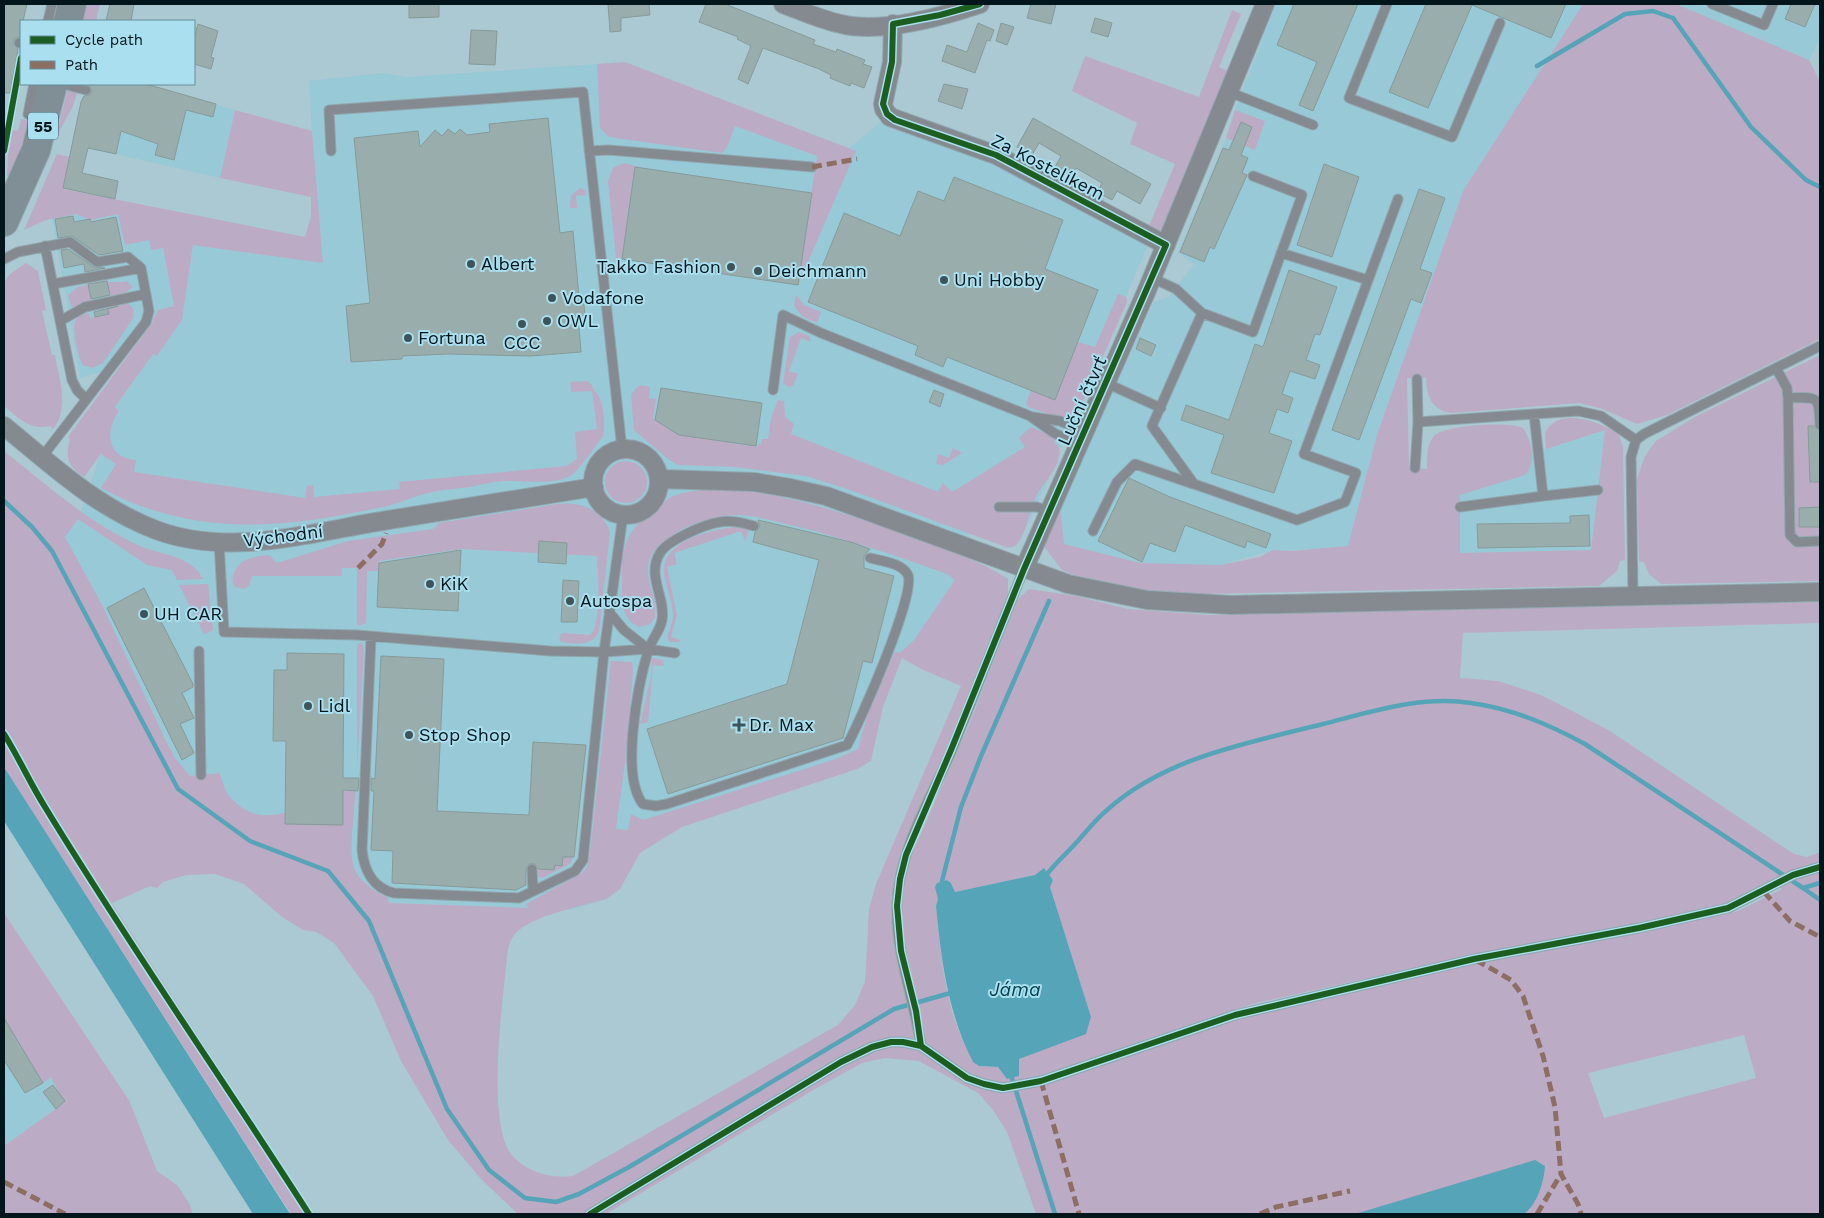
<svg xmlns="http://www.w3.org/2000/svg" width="1824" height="1218" viewBox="0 0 1824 1218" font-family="'Work Sans',sans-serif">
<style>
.built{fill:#98c9d6}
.green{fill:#bcabc5;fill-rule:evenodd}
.water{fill:#56a4b7}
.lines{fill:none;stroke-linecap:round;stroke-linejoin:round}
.stream{stroke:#56a4b7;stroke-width:4.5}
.building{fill:#98adac;stroke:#869b9a}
.service-casing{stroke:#90a7ae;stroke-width:11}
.minor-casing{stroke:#90a7ae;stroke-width:20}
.primary-casing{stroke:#90a7ae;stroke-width:30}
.service{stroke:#858a91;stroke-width:9}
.minor{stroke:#858a91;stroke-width:18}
.primary{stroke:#808e96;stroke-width:28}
.quiet{stroke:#8d6e63;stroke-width:5;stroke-dasharray:10 5;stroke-linecap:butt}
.cycleway-casing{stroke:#a9dfee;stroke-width:9}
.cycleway{stroke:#1b5e20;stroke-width:6}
.poi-dot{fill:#3d545b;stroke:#a9dfee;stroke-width:2}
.labels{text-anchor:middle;stroke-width:4;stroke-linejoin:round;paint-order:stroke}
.shield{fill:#a9dfee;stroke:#34525a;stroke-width:1}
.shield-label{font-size:16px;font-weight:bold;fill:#02151b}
.street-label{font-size:18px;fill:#02151b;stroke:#a9dfee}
.poi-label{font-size:18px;fill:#02151b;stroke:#a9dfee;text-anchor:start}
.water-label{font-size:19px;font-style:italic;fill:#03404c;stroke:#a9dfee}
</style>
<rect width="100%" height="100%" fill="#abc9d2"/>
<path class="built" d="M1276,4h307l-120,187 -86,244 -19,74 247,-79 -14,120 -246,6 3,-10 -86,7 -41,12h-50l-31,-2 -77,-19 -3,-38 94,-204 15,-5 25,-33 -16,-11 48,-115 29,12 10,-29 -30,-11z
M1676,4h144v35l-11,21z
M625,62l223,87 35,-29 85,30 180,95 -89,206v5l-39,85 -50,-14 -10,29 -13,18 8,6 -40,60 -17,16 -31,103 -228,73 -25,62 -8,5 -36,11 -198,-8 -122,-73 -70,-61 -116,-231 14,-17 34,-100 7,-9 -4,-3 38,-54 4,2 25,-36 11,-75 112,-8 6,-21 2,-64 -4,-71 74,-8 24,4z
M88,84h60l87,26 -15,68 -148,-34 8,-39z
M123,206l35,16 16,85 -71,65 -23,6 -29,-165z
M4,1020l38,62 9,-5 13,26 -60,43z"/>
<path class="green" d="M87,4h13l-4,17h-13z
M1583,4h93l133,56 11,22v257l-153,76 -30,9 -37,-16 -21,-5 -128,10c-20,-4 -24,-16 -25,-35h-19l2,90 18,1c0,-12 -1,-25 8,-34 12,-10 75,-14 88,-7 9,14 14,33 2,47l-65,20v58l131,-3 14,-120 -59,19 -1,-15c11,-29 57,-12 74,1l4,12 2,113 -5,1 -3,10 -18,15 -398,8 -57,-4 -70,-15 -12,-5 -19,-25 17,-39 4,38 76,19 81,2 39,-8 13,-7 18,1 57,-5 29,-111 86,-244z
M1232,10l9,4 -22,53 12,5 -69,161 -13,-7 26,-62 -45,-20 7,-21 -65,-32 13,-35 114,41z
M625,62l231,89 -58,134 19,-129 -82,-30 -8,21 -5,6 -113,-16 -9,-9 -3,-64z
M69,84h11l-7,22 -17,31z
M235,110l77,21 11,132 -130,-18 -11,75 -25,36 -4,-2 -38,53 4,4c-14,19 -13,47 17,49l-2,12 171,26 2,-12 6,-1 1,12 86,-8 -1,-7 168,-16 10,-7 -2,-27 22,-3 -5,-38 -21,1 -1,-10 17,-1 5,4c1,7 6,7 8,14 4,10 5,26 3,37 -6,8 -26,37 -33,40 -20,10 -43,4 -64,5 -12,0 -25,4 -37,6 -15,2 -31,3 -45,7 -12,3 -24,9 -36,12 -102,22 -192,33 -287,-18l15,-24 -15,-10 -17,23c-16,-10 -19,-20 -14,-38l-2,-2 84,-114 6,-13 16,-4 -11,-58 -12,2 -2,-10 -24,5 -7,-31 -27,6 -15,-6 -30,6 -22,10 33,-76 13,3 -7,32 242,48 6,-21v-19l-91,-19z
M1235,110l30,11 -10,29 -29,-12z
M21,119l9,2 -19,54 -4,1 1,-21 5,-25 5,1z
M624,163l11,3 -13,93 -6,-1 -8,-77 5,-13z
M580,188l5,2 1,5 -10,1 1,12h-7l1,-12z
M26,263l12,8 8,39 -4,1 10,44h3c4,23 15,53 -2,74l-3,-3c-20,5 -31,-8 -46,-20v-123l6,-9z
M107,280l1,2h17v-2l8,7 -8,6 -34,6 -16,9 -4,-2 -3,-11 10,-8z
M1118,294l8,3 1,5 -49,111 -17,5 -33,-11 -2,-4 5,-13 24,9 23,-57 17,5z
M796,295l8,10 17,7 -4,11 -15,-7 -8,-10z
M127,303l6,5 1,9 -31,46 -11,5 -9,-3c-5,-7 -11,-37 -8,-44 2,-5 9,-7 14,-8l1,5 19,-4 -1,-5z
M799,332l10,4 2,6 -10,-4 -12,33 9,3 -5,12 -5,1 -5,-4 7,-46z
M1820,355v226l-159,3 -12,-10 -5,-12 -5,-1 -2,-82 8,-23 11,-15 37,-23z
M641,385l9,2 -1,11 7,1 -3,20 27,16 77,12 1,-3h3l1,-5h6l3,-21 7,-18 6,1 1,16 9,7 -3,10 147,58 5,-9 9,9 73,-45 -6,-9 12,-11 25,11 -2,4c4,4 7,7 5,14 -2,14 -14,25 -21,37 -9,15 -10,37 -21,51 -3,4 -7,4 -11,3l-156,-57 -44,-14 -71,-9 -57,-2 -10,-6 -34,-29 -3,-35 5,-7z
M953,448l9,5 -19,12 -7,-1 2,-10 11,4z
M4,451c43,34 83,71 134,94 23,11 52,9 65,34l-26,1 -5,-10 -25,-5 -69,-46 -13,18 36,66 65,138 9,17 15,18 29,-3c4,7 5,18 11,24 40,45 84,-7 126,-7 -1,20 -10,68 1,84 8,11 19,18 31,24l1,5 140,5 -3,-4 56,-31 5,-6 3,-14 21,-192 21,1 1,9 -8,92 -9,66 12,1 3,-16 12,6 190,-60 25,-11 10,-36 27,-61 5,1 14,-13 41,-60 -8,-6c-50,-18 -100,-35 -152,-48 -18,-4 -37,-10 -56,-11 -22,0 -46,7 -65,19 -8,6 -17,11 -22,20 -12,22 6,41 3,63l-5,7 -11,3c-19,-9 -17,-28 -17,-46 -1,-21 2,-45 18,-59 3,-4 8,-6 12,-9 8,-6 14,-15 24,-18 65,-22 186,24 249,47 28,11 58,20 83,37v16l-12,35 -96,229 11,-3 58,-131 48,-125 12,-11 47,7 52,13 81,6 611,-13v21l-357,10 -3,45 38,3 43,14 37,19 32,17 184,123 13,3 13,-5v362h-296l7,-5 -174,5h-321l-29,-82 -14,-22 -15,-17 -59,-32 -35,-3 -22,5 -47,26 -209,125h-88l-36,-34 -34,-40 -47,-79 -28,-65 -39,-53 -18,-11 -13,-2 -21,-13 -38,-33 -29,-10 -29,1 -23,7 -6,6 -7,-2 -38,17 121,187 -5,5 78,119h-15l-287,-447zM902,658l19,11 40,17 -85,198 -7,25 -4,73 -10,23 -17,20 -265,151c-21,3 -48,-4 -62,-22 -25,-34 -8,-154 -4,-197 1,-7 2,-16 7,-22 15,-19 68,-29 92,-36l14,-10 20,-36 42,-26 175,-58 14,-8 12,-54zM1044,868l9,12 -4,6 42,131 -57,36 -15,6v17l-12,3 -9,-12 -19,-1c-33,-39 -38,-111 -43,-160l2,-7 -1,-16 10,-3 4,3 4,9 80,-17zM1770,882l12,7 -44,22 -274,53 -158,37 -101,28 -95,32 13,-13 21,-8 112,-37 224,-50 213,-41 28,-7zM1744,1035l12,43 -152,40 -16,-45z
M605 482a21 21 0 1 1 42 0a21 21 0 1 1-42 0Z
M557,504c23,-3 45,5 53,28l-11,99c-7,16 -23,13 -38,11l-2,-5 3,-4 28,2c12,-10 8,-63 7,-79l-136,-7 -82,12v10h-12l-1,52 -7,3 -2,-3v-55h-15v8h-90l-3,10 -5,3 -9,-2c-3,-4 -3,-6 -2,-11 4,-18 21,-19 36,-21l8,8 71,-22 85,-12 6,-6z
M735,527l14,2 -4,12 -4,-10 -67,22 3,11 -10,3 10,48 -6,22 10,3 -2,2h-9l-3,-5c2,-8 6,-14 6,-22 0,-14 -8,-28 -9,-42 -2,-32 46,-43 71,-46z
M208,584l5,46 -9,4 -25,-49z
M361,643l3,5 -7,121v-125z
M652,658l11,2 1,6 -11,-1 -5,57 -8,2 11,-48z
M555,856l17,1v4l-4,4 -26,13 -4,-2v-7l16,1z
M4,913l125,187 28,71 21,15 11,17 4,11h-189v-68l60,-43 -13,-26 -8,6 -39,-63z"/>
<path class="water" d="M4,767l286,447h-37l-249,-393z
M1044,868l9,12 -3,7 41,130 -5,17 -67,25v17l-12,3 -9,-12 -19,-1 -6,-4c-25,-48 -32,-103 -37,-156l2,-7 -3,-12 2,-4 10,-3 4,3 4,9 80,-17z
M1535,1160l10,6c-1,16 -8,39 -21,48h-169z"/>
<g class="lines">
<path class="stream" d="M1537,66l88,-52 28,-3 20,7 78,109 55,53 14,7
M4,501l28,26 20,24 126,238 72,52 78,30 41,50 78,188 42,61 36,28 31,4 23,-8 50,-27 265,-158 60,-17
M1045,877c8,-12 21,-23 31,-34 10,-11 19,-23 31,-33 59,-53 141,-67 216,-86 47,-12 99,-29 148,-21 42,6 77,21 114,41l218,144 17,-5
M944,887l-2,-6 19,-74 20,-51 68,-155
M1803,888l17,12
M1010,1072l45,142"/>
</g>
<path class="building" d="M4,4h23l-4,17h-2l-1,16 -5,1 -2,5 5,6 -8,44h-6z
M110,4h24l-3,17h-25z
M409,4h30v13l-30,1z
M608,4h41l1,11 -29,3v13l-11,1z
M706,4h19l90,36 -2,4 23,8 1,-3 28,11 -2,4 9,3 -8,21 -13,-5 -1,3 -20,-8 1,-3 -12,-6 -56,-21 -15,36 -10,-5 13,-33 -14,-7 1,-2 -39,-15z
M1031,4h25l-5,20 -24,-6z
M1294,4h64l-45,107 -14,-6 18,-43 -40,-17z
M1426,4h140l-15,34 -79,-33 -44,103 -39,-16z
M1791,4h24l-10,23 -20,-8z
M1095,18l17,5 -4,14 -17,-5z
M978,23l16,7 -4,11 -3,-1 -12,33 -33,-12 5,-16 20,7z
M1001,23l13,4 -7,18 -11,-4z
M198,24l20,7 -7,26 3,1 -3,11 -17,-5v-26z
M471,30l26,1 -2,34 -26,-1z
M89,84h57l70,20 -3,13 -27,-7 -12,50 -19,-5 3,-11 -37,-13 -5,23 -28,-6 -6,25 36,8 -3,18 -52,-11 18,-86 3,-6 6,-1 2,-4z
M944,84l24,5 -6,20 -24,-8z
M548,118l12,115 13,-2 6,66 4,-1 2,19 -7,1 3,36 -51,4 -82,-2 -46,2v3l-51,3 -5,-56 24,-3 -16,-165 64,-7 2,16 15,-17 7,6 6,-7 7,5 5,-5 7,6 23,-3 -1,-8z
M1033,118l118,66 -11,20 -23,-13 -5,9 -15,-8 5,-9 -26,-15 -5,8 -16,-9 6,-11 -22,-13 -7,12 -15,-8z
M1241,122l11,5 -11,28 7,3 -6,15 5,2 -33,74 -4,-2 -6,15 -24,-10 43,-104 6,2z
M1324,164l35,13 -27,80 -35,-12z
M635,167l177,26 -14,92 -176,-26z
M954,177l109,43 -18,49 53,21 -43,110 -108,-43 -4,10 -28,-12 3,-9 -110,-44 36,-89 56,23 18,-45 26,10z
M1419,189l26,9 -25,71 12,4 -11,30 -10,-4 -52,141 -27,-10z
M73,216l1,6 16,-3 1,3 25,-5 7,34 -24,4 -27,-19 -14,2 -3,-19z
M68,249l26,18 11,1 -20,4 -1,-8 -20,4 -3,-18z
M1289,270l48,17 -17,48 -5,-1 -9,26 14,5 -5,14 -25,-8 -8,23 11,4 -5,15 -11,-4 -8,24 23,8 -18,52 -63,-20 13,-38 -43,-15 5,-15 43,15 26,-76 8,3z
M107,281l3,14 -19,4 -3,-15z
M118,306l-10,3 1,5 -14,3 -1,-5z
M1140,338l16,7 -5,11 -15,-7z
M661,388l101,15 -6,43 -77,-11 -24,-15z
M934,390l10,4 -4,13 -11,-5z
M1808,426h6l6,5v51h-10z
M1129,478l41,19 101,37 -5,14 -19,-7 -2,7 -60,-23 -10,27 -25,-9 -8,19 -44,-21z
M1820,507v20h-21v-19z
M1589,515l1,31 -112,2 -1,-24 93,-1v-7z
M758,520l93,22 19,7 -6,7v12l30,8 -22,87 -9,-2 -20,77 -175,56 -21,-65 140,-45 32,-124 -66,-18 2,-10 5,-5z
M539,541l28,2 -1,21 -28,-2z
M461,550l-3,61 -81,-4 2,-44z
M563,580l16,1 -2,41h-16z
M144,588l49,96v3l-11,6 12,25 -14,6 14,29 -12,7 -75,-152z
M287,653l57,1 -1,124h16l-1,13 -15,-1v35l-58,-1 1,-83h-13l1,-71h13z
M381,656l63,3 -7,152 92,4 4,-73 53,3 -12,112h-11l-1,9 -7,-1 -1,5 -16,-1 -3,-5h-6l-3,5v16l-10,5 -124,-7 1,-32 -22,-1 3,-59h-3v-13l4,1z
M4,1018l39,65 -18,10 -21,-33z
M53,1085l12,16 -9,8 -13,-17z"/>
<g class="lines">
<g class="service-casing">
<path id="service" d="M1387,4l-38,94 103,39 48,-114
M1712,4l52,21 9,-21
M48,21l4,-17
M19,43h2
M34,84l-6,30 14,6
M63,84l23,6
M1229,92l84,33
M331,151l-2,-41 254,-18 39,357
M589,151l20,-1 203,17
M45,246l27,134 5,10 9,9
M1281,253l87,27
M4,259l14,-7 52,-10 27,20 31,-5 13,11 8,43 -3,11 -104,135
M1152,278l24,11 26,24 51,19 49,-137 -49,-19
M53,284l88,-16
M1202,313l-50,113 42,58 103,36 48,-18 11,-29 -52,-19 94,-255
M60,321l25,-14 61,-13
M1776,368l11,20 1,10 2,137 7,7 23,-1
M1417,379l1,43
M1106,383l55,25
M773,390l10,-75 38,18 209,83 24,17 24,11
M1788,398c30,-1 31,-3 32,27
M1033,417l27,4 24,10
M1636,440l8,-6 176,-88
M1415,468l3,-46 160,-11 23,5 35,24 -5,17 2,139
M1543,496l55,-6
M999,507h38l12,4
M1460,507l83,-11 -9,-82
M754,526c-11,-3 -22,-6 -34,-4 -15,2 -52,18 -60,31 -14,23 6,44 2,67 -2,12 -11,20 -14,31 -10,34 -28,125 -5,153l13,2 11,-2 180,-59c13,-23 69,-150 61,-170 -6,-12 -26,-14 -38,-17
M1093,531l24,-49 18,-18 58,20
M219,542l5,90 133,3 193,16 54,1 44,-3 27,4
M609,612l15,18 24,19
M371,637l-9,213c2,20 11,38 32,43l125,5 56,-27 8,-11 21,-208 19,-137
M199,651l2,124
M532,869l1,22
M921,1046c-7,-47 -26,-95 -24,-142 2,-54 33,-104 54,-152 25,-61 48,-122 73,-183
M590,1214l251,-152 31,-15 19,-5h12l18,4 46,32 17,6 19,4 38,-7 194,-66 239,-56 165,-31 89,-20 65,-33 27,-8"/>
</g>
<g class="minor-casing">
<path id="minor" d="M783,4c19,7 38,16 58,20 40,10 100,-7 139,-20
M893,24l-1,38 -9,42 1,5 6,8 106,38 170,90
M4,426c49,40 92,81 152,104 75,28 156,2 232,-10 68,-11 137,-22 206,-33
M593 482a33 33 0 1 1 66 0a33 33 0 1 1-66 0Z
M660,479l94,3 36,6 36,8 242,88 79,16 84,5 589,-13
M1024,569l123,-279 118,-286"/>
</g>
<g class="primary-casing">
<path id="primary" d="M68,21l4,-17
M4,222l32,-72 17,-66"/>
</g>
<use href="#service" class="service"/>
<use href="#minor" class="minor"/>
<use href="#primary" class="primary"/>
<path class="quiet" d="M812,167l45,-8
M358,568l24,-24 4,-11
M1764,892l26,29 30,16
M1476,960l35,20 12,16 20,60 12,51 6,67 17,30 3,10
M1041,1081l38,133
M4,1182l61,32
M1260,1214l16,-7 74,-16
M1537,1214l24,-40"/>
<g class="cycleway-casing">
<path id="cycleway" d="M4,151l17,-93
M4,734c15,24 26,49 41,73 84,138 177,271 264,407
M921,1046l-5,-35 -15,-60 -4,-45 3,-27 6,-24 45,-105 73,-181 142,-324 -170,-90 -101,-35 -8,-6 -4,-10 9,-42 1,-38 47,-9 40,-11
M590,1214l251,-152 31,-15 19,-5h12l18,4 46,32 17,6 19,4 38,-7 194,-66 239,-56 165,-31 89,-20 65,-33 27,-8"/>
</g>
<use href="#cycleway" class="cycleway"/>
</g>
<g class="poi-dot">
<circle cx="471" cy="264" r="5"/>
<circle cx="731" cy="267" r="5"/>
<circle cx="758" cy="271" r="5"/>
<circle cx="944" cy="280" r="5"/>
<circle cx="552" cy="298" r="5"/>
<circle cx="547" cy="321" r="5"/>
<circle cx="522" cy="324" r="5"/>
<circle cx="408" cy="338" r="5"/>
<circle cx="430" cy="584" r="5"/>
<circle cx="570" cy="601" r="5"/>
<circle cx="144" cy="614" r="5"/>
<circle cx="308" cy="706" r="5"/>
<path d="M736.5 717.5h5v5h5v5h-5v5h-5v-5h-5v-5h5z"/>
<circle cx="409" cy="735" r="5"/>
</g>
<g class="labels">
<rect class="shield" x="28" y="112.5" width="30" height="27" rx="4"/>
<g class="shield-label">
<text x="43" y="132">55</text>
</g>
<g class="street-label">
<text transform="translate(1048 167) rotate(27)" y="6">Za Kostelíkem</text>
<text transform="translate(1082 401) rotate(-66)" y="6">Luční čtvrť</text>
<text transform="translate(283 536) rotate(-7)" y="6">Východní</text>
</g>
<g class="poi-label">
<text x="481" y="270">Albert</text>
<text x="721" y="273" text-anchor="end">Takko Fashion</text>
<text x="768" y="277">Deichmann</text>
<text x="954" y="286">Uni Hobby</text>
<text x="562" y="304">Vodafone</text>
<text x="557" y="327">OWL</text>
<text x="418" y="344">Fortuna</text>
<text x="522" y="349" text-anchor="middle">CCC</text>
<text x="440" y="590">KiK</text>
<text x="580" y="607">Autospa</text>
<text x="154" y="620">UH CAR</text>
<text x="318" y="712">Lidl</text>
<text x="749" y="731">Dr. Max</text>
<text x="419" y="741">Stop Shop</text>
</g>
<g class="water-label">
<text x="1015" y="996">Jáma</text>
</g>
</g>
<rect width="1824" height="1218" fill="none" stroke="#02151b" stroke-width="10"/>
<rect x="20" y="20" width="175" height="65" fill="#a9dfee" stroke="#668e9a"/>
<rect x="30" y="36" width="25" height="8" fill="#1b5e20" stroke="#668e9a"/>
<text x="65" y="45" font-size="15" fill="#02151b">Cycle path</text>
<rect x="30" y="61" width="25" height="8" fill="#8d6e63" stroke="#668e9a"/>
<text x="65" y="70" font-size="15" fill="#02151b">Path</text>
</svg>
